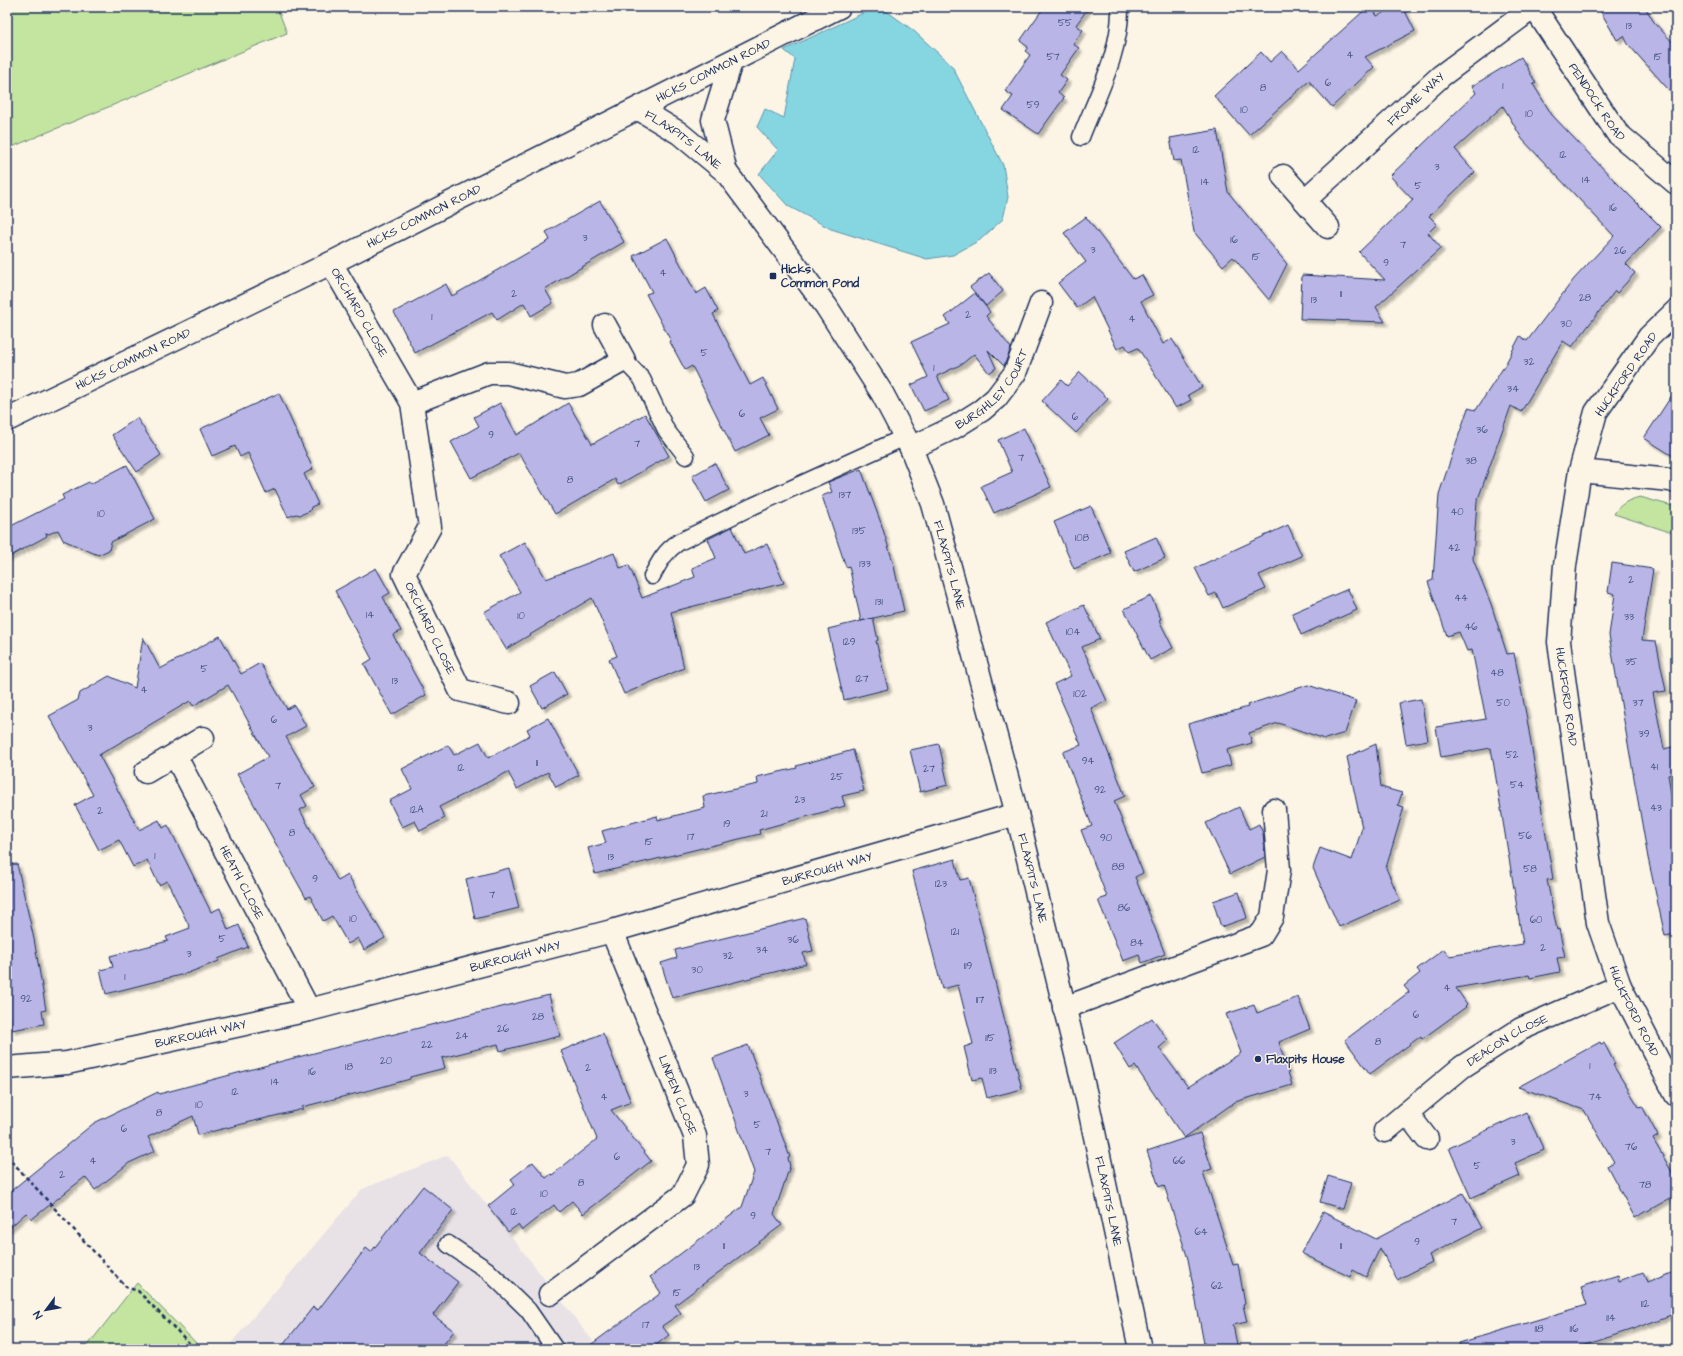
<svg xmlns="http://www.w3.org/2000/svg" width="1683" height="1356" viewBox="0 0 1683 1356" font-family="'Architects Daughter',sans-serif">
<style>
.built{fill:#e8e2e6}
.green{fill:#c3e59f;stroke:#6f8a7e}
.water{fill:#86d6e1;stroke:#5b93ad}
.building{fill:#b9b5e7;stroke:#1b2f5e;filter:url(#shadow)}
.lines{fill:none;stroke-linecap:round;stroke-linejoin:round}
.lane-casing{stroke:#1b2f5e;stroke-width:19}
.street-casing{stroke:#1b2f5e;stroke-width:25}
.secondary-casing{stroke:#1b2f5e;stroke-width:25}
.path{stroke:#1b2f5e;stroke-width:2.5;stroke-dasharray:4 3;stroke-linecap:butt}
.lane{stroke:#fcf5e5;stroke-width:16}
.street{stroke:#fcf5e5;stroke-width:22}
.secondary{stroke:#fcf5e5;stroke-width:22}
.poi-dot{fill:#1b2f5e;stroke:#fcf5e5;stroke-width:1.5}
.labels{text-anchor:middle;stroke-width:3;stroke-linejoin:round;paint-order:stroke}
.number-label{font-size:10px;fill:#425080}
.street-label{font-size:12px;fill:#1b2f5e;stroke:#fcf5e5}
.poi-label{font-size:12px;font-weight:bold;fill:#1b2f5e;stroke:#fcf5e5;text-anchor:start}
</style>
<defs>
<filter id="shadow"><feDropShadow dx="3.5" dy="3.5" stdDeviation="1" flood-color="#0004"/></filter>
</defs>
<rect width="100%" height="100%" fill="#fcf5e5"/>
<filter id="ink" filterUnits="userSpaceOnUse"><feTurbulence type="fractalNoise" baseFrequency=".025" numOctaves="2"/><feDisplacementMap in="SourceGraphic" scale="8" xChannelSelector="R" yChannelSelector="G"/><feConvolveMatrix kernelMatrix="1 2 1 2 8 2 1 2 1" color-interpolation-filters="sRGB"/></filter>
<g filter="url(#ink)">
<path class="built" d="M448,1155l151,194h-373l136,-160z"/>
<path class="green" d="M7,7h270l10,26 -280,116z
M1640,497l36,10v27l-62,-20c6,-10 14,-14 26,-17z
M137,1283l65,66h-117z"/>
<path class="water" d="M876,7h5l33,24 38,35 51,99 5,32 -5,22 -23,21 -27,15 -26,4 -96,-30 -43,-23 -29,-32 19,-24 -21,-23 8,-18 19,9 11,-59 -11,-9z"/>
<path class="building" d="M1044,7h45l-13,18 7,5 -10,14 6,4 -19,27 7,5 -9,13 6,5 -26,36 -35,-24 10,-14 -8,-5 25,-36 -5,-4 3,-4 -8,-6z
M1368,7h4l5,9 18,-9h8l12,24 -50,26 9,10 -42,40 -23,-26 -60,54 -35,-39 47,-44 9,10 12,-11 17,18z
M1598,7h47l9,15 22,24v52l-48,-54 -4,-8 -7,4z
M1521,57l15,26 -3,1 19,31 62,65 47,47 -35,37 9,9 -18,20 -2,-2 -43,56 -9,-6 -42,71 -10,-6 -34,96 -4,57 18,45 16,50 7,-1 13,66 26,160 -6,1 10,50 2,-1 6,28 -8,1 3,14 -30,6 -1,-3 -73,13 11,16 -2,2 1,1 -44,32 -1,-3 -51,38 -25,-34 64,-48 -5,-6 16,-13 -3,-4 27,-20 5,7 74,-12 -32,-196 -50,9 -5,-30 50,-8 -14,-69 -5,1 -8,-19 -12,4 -19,-54 5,-2 6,-86 29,-86 8,2 29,-45 15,-29 7,5 47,-62 40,-43 -92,-97 -19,-33 -48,43 20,23 -46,44 8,8 -9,9 13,15 -65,59 9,15 -85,-3 2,-44 83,5 -26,-28 54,-52 -23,-24 86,-83 -4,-7z
M1217,130l11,62 59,72 -18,36 -36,-43 -10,9 -29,-34 -13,-72 -7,1 -4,-23z
M600,201l24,41 -79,47 8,14 -22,13 -7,-13 -27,17 -5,-8 -77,41 -21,-41 52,-28 6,12 98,-56 -4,-8z
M1086,217l47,62 9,-4 11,20 -12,6 22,43 9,-5 30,48 -14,8 3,5 -15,8 -38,-60 -9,4 -4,-7 -8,4 -25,-52 -15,11 -19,-25 28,-21 -22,-29z
M667,238l29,56 10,-6 12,23 -5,3 37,71 13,-7 15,31 -18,9 9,17 -34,17 -43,-86 -7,4 -15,-28 1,-1 -25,-47 6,-2 -19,-36z
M989,273l14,18 -17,15 -16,-19z
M975,293l15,19 -4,4 25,32 -7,18 -16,-16 8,18 -7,5 -15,-19 -12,10 -25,12 12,24 -25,11 -13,-26 17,-8 -17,-35 39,-18 -5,-7z
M1080,372l28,27 -32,34 -34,-32 19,-21 6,6z
M1676,389v69l-32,-20z
M279,393l34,76 -9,5 14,30 -7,3 -1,4 -10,4 -4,-1 -8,3 -13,-28 -9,4 -18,-40 -8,4 -5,-11 -23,10 -12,-27z
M500,403l17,32 51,-32 24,41 53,-30 24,42 -51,29 -3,-6 -60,35 -36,-61 -48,25 -20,-36 28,-16 -5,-9z
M137,418l24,37 -24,17 -25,-37z
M1024,428l27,59 -57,26 -13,-27 31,-14 -14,-32z
M715,463l14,27 -23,12 -14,-26z
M127,465l28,54 -44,23 -2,8 -11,5 -35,-15 -5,-10 -9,4 -3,-1 1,3 -40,22v-30l57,-29 -2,-4 27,-13 1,2z
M861,469l20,54 12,39 11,49 -43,10 -12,-55 -3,1 -24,-71 10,-4 -4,-10z
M1091,506l20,47 -37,16 -20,-47z
M1288,525l14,31 -43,19 7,14 -43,19 -7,-15 -7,3 -14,-28z
M732,527l12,27 23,-10 17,39 -113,29 13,56 -60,26 -15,-35 8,-3 -25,-58 -86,51 -22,-37 36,-20 -21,-36 26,-14 21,37 68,-26 6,15 9,-3 13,33 53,-21 -3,-9 24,-10 -8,-19z
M1156,537l9,21 -31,14 -10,-21z
M1612,563l41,6 -11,71 14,1 10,50 -13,2 11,56 12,-3v27l-8,2 8,49v110l-11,2 -17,-78 -39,-223 6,-41 -7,-2z
M376,568l14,25 -7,4 18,34 -8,4 33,60 -34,20 -28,-51 8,-5 -37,-68z
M1348,589l9,21 -56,25 -9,-22z
M1151,596l10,23 -2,1 14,28 -23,12 -26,-51z
M1084,605l16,34 -18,8 25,54 -16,7 34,88 -11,5 29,72 -8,4 30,77 -23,9 -3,-8 -16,6 -25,-61 9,-3 -26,-67 11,-4 -29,-74 18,-7 -27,-61 17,-8 -25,-54z
M873,618l5,22 -2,1 12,48 -44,11 -16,-71z
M220,636l21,38 19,-11 27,46 7,-4 12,21 -20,11 29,50 -14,8 6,11 -7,4 38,71 10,-6 37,63 -21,12 -6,-12 -10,6 -16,-28 -9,5 -13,-25 -4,2 -69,-124 31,-17 -40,-72 -35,21 -3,-5 -91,54 40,75 20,-10 4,8 5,-3 43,87 9,-4 8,22 11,-5 9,22 -30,12 1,2 -31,12 -82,21 -6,-24 13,-3 -3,-11 58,-15 -2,-4 24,-9 -23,-47 -8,4 -12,-25 -14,7 -14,-27 -20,10 -24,-45 18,-10 -44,-79 29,-16 2,-7 29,-17 26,12 8,-51 17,32z
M555,672l12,22 -25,14 -12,-22z
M1308,685l48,16 -11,32 -20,6 -47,-16 -29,10 3,10 -25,7 4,15 -29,8 -14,-49 60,-17 -1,-2z
M1421,699l7,41 -22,4 -7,-41z
M548,718l31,57 -23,12 -8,-15 -31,17 -9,-17 -69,35 6,11 -25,13 -5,-10 -13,6 -13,-26 23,-12 -10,-20 46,-24 6,10 26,-13 8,16 42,-23 -3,-6z
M939,744l9,41 -28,7 -10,-42z
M1376,744l5,43 21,6 -4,12 6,2 -18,61 14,32 -61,27 -26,-59 7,-20 32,12 10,-32 -15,-71z
M853,750l11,41 -22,5 3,10 -86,24 1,4 -165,40 -7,-26 18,-5 -4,-12 55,-15 1,4 47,-12 -2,-12 55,-12 -1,-7 40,-9 -1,-2z
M1239,807l10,22 10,-5 4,9 2,24 -35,17 -24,-51z
M955,859l5,21 9,-2 53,211 -35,9 -5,-20 -10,2 -8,-33 9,-3 -15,-59 -16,4 -30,-118z
M17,864l17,75 12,71 -4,1 2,13 -32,6 -5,-26v-139z
M509,868l10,40 -44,11 -9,-40z
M1239,892l8,26 -26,9 -8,-26z
M805,918l8,33 -10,2 3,11 -134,34 -11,-35 16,-5 -2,-8z
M549,995l11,41 -60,15 -2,-7 -56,14 3,10 -35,9v2l-36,10 -72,18 1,2 -105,26 -5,-19 -45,21 7,14 -26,12 -34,27 -10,-13 -53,42 -6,-6 -19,17v-36l87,-71 64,-31 1,2 131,-35 100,-25 1,1z
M1298,997l12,32 -31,13 13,43 -57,17 -51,36 -49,-72 -5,3 -16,-26 38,-25 16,22 -9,8 29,39 53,-34 -15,-39 28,-9 3,8z
M603,1033l28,69 -20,8 40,51 -68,53 -11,-13 -13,11 -5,-7 -32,25 -4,-5 -10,7 -20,-26 27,-22 -4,-5 22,-17 13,16 5,-4 1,1 45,-36 -36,-88z
M1600,1042l1,2 3,-1 11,21 -2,1 26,42 3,-1 16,30 -5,3 23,40v16l-41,23 -28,-52 7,-4 -30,-52 -66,-23z
M748,1045l42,112 -2,1 2,8 -16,48 8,11 -107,80 6,8 -19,13 7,9 -18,14h-66l76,-56 -11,-16 92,-70 12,-35 -41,-114z
M1526,1112l18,38 -29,13 5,13 -49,22 -22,-50z
M1200,1133l12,36 -9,3 30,93 5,-1 7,40 -2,1 4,17 -14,3 5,24h-33l-17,-90 -24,-74 -5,2 -12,-36z
M1328,1176l23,7 -8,26 -23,-7z
M423,1186l30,24 -33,43 38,29 -25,33 21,16 -14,18h-160l33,-42 5,3 48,-62 5,4z
M1463,1193l19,35 -53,27 3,7 -35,18 -17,-32 -14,29 -13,-7 -3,7 -49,-24 22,-41 53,27z
M1676,1271v42l-37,14 -65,22h-114l-1,-6 128,-38 -6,-18 37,-12 1,6 24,-9 4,11z"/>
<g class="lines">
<g class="lane-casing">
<path id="lane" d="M1081,137c16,-41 40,-85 39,-130
M624,360l18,19 24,51 20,26
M652,576c8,-15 13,-25 27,-34l74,-36 152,-69
M448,1244l39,26 41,40 27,39"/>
</g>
<g class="street-casing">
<g id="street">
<path id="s1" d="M1534,7l83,126 59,50"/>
<path id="s2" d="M639,109l40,24 47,39 100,134 56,87 29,55 22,56 84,310 70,285 53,250"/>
<path d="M726,172l-13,-52 18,-58"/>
<path d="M1283,176l45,51"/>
<path id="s3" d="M1305,200l136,-124 93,-69"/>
<path id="s4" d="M331,263l81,140 18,124 -26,47 56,116 49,13"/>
<path id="s5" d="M1676,311l-27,26 -53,75 -16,59 -15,94 -6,77 39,281 22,63 56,109"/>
<path d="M412,403l77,-30h19l57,14 14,-2 45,-25 -19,-35"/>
<path id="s6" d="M911,448l44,-21 27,-17 14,-12 19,-25 26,-70"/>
<path d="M1580,471l90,9 6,2"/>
<path id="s7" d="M175,755l134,255"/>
<path d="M146,772l57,-34"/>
<path d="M1064,1008l197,-73 11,-18 7,-47 -5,-60"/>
<path id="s8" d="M7,1068l60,-5 242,-53 303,-79 405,-117"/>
<path d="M1407,1113l20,26"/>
<path id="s9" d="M1385,1131l77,-64 59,-38 99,-43"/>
<path d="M550,1294l133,-99 15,-30 -3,-29 -83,-205"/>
</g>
</g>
<g class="secondary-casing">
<g id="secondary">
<path id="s10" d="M7,420l324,-157 508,-256"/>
</g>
</g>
<path class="path" d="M7,1156l119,131 12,4 57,58"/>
<use href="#lane" class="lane"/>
<use href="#street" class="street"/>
<use href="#secondary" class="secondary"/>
</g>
</g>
<g class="poi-dot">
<rect x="769" y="272" width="8" height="8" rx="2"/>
<circle cx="1258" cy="1059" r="4"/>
</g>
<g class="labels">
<g class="number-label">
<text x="1065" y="26">55</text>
<text x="1629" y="29">13</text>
<text x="1350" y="58">4</text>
<text x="1053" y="60">57</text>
<text x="1658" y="60">15</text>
<text x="1328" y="86">6</text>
<text x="1503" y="89">1</text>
<text x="1263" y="91">8</text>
<text x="1033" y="108">59</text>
<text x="1244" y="113">10</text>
<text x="1529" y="117">10</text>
<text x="1196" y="153">12</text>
<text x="1563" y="158">12</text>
<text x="1437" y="170">3</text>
<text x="1586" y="183">14</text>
<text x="1205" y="185">14</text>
<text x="1418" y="189">5</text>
<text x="1613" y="211">16</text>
<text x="585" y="241">3</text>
<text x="1234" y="243">16</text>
<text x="1403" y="248">7</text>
<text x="1093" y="253">3</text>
<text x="1620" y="254">26</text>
<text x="1256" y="260">15</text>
<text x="1386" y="266">9</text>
<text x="663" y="276">4</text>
<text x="514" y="297">2</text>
<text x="1341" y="297">11</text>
<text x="1585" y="301">28</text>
<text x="1314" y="303">13</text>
<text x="968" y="318">2</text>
<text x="432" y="320">1</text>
<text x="1132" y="322">4</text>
<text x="1566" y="327">30</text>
<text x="704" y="356">5</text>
<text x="1529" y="365">32</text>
<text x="934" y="371">1</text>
<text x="1513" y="392">34</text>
<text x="742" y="417">6</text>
<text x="1075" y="420">6</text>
<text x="1482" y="433">36</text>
<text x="491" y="438">9</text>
<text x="637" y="447">7</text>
<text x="1021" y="461">7</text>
<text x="1471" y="464">38</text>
<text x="570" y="483">8</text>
<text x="845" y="498">137</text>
<text x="1457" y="515">40</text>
<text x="101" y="517">10</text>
<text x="859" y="534">135</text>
<text x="1082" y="541">108</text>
<text x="1454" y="551">42</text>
<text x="865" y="567">133</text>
<text x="1631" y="583">2</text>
<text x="1461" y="601">44</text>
<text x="879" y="605">131</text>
<text x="370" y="618">14</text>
<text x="521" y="619">10</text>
<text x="1629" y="620">33</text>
<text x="1471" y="630">46</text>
<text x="1073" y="635">104</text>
<text x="849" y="645">129</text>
<text x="1631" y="665">35</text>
<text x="204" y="672">5</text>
<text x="1497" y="676">48</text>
<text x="862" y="682">127</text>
<text x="395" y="684">13</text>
<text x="144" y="693">4</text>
<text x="1080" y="697">102</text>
<text x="1503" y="706">50</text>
<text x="1638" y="706">37</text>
<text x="274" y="723">6</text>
<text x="90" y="731">3</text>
<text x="1644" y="737">39</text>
<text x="1512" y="758">52</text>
<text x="1088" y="764">94</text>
<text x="537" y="766">11</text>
<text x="1654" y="770">41</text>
<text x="461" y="771">12</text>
<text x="929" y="772">27</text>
<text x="837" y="780">25</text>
<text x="1517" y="788">54</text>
<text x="278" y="789">7</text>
<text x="1100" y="793">92</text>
<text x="800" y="803">23</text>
<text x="1656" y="811">43</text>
<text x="417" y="813">12A</text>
<text x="100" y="814">2</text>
<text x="764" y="817">21</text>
<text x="727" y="827">19</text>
<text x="292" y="836">8</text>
<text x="1525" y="839">56</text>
<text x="691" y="840">17</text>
<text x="1106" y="841">90</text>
<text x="649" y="845">15</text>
<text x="155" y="859">1</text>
<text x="611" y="860">13</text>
<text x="1118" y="870">88</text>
<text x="1530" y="872">58</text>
<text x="315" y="882">9</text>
<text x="941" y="887">123</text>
<text x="492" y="898">7</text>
<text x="1124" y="911">86</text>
<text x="353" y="922">10</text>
<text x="1536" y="923">60</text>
<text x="955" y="935">121</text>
<text x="222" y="942">5</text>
<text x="793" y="943">36</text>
<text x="1137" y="946">84</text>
<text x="1543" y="951">2</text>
<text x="762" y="953">34</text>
<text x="189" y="957">3</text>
<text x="728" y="959">32</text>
<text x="968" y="969">119</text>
<text x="697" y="973">30</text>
<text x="125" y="980">1</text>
<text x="1447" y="991">4</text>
<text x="26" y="1002">92</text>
<text x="980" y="1003">117</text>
<text x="1416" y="1018">6</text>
<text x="538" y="1020">28</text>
<text x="503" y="1032">26</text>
<text x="462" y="1039">24</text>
<text x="990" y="1041">115</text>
<text x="1378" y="1045">8</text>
<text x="427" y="1048">22</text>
<text x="386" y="1064">20</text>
<text x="1590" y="1069">1</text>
<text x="349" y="1070">18</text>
<text x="588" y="1071">2</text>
<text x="993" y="1074">113</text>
<text x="312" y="1075">16</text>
<text x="275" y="1085">14</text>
<text x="235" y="1095">12</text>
<text x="746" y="1097">3</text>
<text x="604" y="1100">4</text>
<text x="1595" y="1100">74</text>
<text x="199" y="1108">10</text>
<text x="159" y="1116">8</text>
<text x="757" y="1128">5</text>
<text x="124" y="1132">6</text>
<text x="1513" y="1145">3</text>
<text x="1631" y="1150">76</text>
<text x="768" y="1155">7</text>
<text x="617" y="1160">6</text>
<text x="93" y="1164">4</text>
<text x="1179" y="1164">66</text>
<text x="1477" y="1169">5</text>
<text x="62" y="1178">2</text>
<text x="581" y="1186">8</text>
<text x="1645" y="1188">78</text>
<text x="544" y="1197">10</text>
<text x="514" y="1215">12</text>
<text x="753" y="1219">9</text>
<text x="1454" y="1225">7</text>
<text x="1201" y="1235">64</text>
<text x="1417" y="1245">9</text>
<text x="724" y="1249">11</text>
<text x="1341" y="1249">11</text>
<text x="697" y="1270">13</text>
<text x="1217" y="1289">62</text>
<text x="677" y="1296">15</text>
<text x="1645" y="1307">112</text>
<text x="1611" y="1321">114</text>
<text x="646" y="1328">17</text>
<text x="1539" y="1332">118</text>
<text x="1574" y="1332">116</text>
</g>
<g class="street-label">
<text dy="4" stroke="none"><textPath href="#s10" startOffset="788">HICKS COMMON ROAD</textPath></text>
<text dy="4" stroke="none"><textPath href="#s3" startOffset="150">FROME WAY</textPath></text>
<text dy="4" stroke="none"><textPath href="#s1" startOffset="114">PENDOCK ROAD</textPath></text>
<text dy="4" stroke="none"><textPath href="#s2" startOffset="54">FLAXPITS LANE</textPath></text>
<text dy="4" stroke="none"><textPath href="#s10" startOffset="464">HICKS COMMON ROAD</textPath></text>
<text dy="4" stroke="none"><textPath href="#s4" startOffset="57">ORCHARD CLOSE</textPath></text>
<text dy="4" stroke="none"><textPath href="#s10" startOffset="140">HICKS COMMON ROAD</textPath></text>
<text transform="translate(1626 374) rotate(-55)" y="4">HUCKFORD ROAD</text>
<text dy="4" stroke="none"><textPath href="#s6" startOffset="103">BURGHLEY COURT</textPath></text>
<text dy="4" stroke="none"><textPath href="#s2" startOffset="564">FLAXPITS LANE</textPath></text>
<text dy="4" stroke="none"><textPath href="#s4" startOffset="401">ORCHARD CLOSE</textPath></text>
<text dy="4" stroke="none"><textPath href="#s5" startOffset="418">HUCKFORD ROAD</textPath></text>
<text dy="4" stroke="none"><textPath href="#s8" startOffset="845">BURROUGH WAY</textPath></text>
<text dy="4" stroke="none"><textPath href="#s2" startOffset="888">FLAXPITS LANE</textPath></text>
<text dy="4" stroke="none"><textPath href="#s7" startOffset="144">HEATH CLOSE</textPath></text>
<text dy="4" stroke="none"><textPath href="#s8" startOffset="521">BURROUGH WAY</textPath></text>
<text dy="4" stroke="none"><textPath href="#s5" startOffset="742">HUCKFORD ROAD</textPath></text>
<text dy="4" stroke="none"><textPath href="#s8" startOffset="197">BURROUGH WAY</textPath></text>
<text dy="4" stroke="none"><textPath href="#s9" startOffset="153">DEACON CLOSE</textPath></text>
<text transform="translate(678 1095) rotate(68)" y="4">LINDEN CLOSE</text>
<text dy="4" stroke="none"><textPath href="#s2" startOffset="1220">FLAXPITS LANE</textPath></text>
</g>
<g class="poi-label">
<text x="781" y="273">Hicks<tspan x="781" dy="14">Common Pond</tspan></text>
<text x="1266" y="1063">Flaxpits House</text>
</g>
</g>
<rect width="1683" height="1356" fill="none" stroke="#fcf5e5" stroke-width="24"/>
<rect x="12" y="12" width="1659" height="1332" fill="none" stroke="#1b2f5e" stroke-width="1.5" filter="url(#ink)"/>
<g transform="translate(46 1310) rotate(238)" stroke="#fcf5e5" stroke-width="3" paint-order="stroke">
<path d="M0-3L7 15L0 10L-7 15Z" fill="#1b2f5e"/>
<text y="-6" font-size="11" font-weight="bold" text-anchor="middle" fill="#1b2f5e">N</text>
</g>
</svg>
